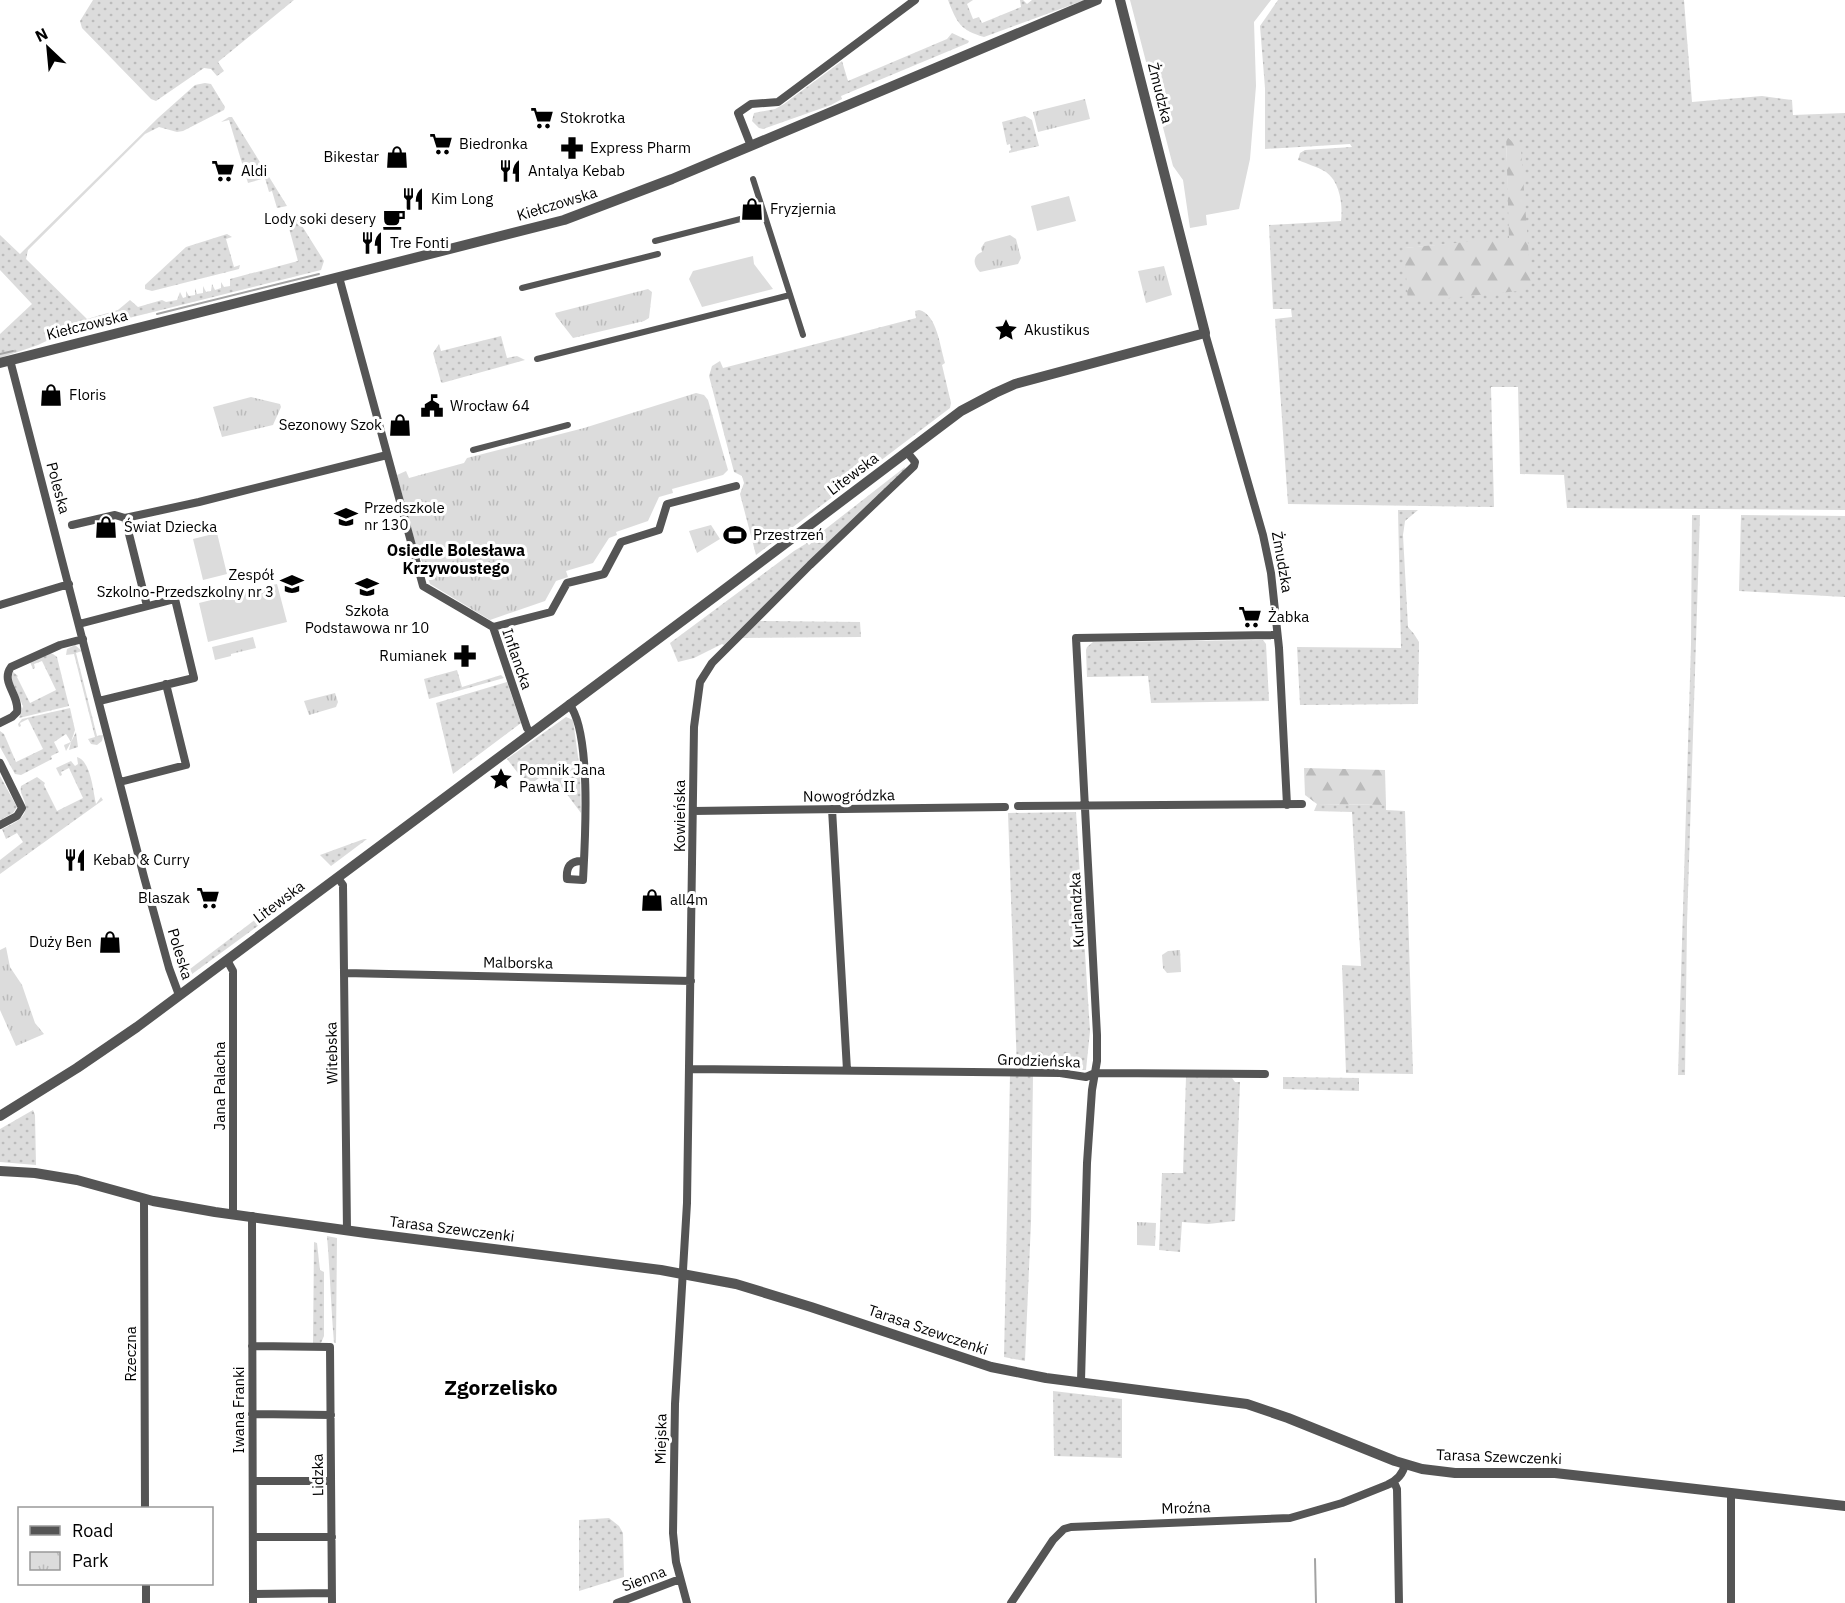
<svg xmlns="http://www.w3.org/2000/svg" width="1845" height="1603" viewBox="0 0 1845 1603" font-family="'IBM Plex Sans',sans-serif">
<style>
.grass{fill:url(#grass-dots);fill-rule:evenodd}
.forest{fill:url(#forest-firs)}
.park{fill:url(#park-tufts)}
.garden{fill:#dcdcdc}
.lines{fill:none;stroke-linecap:round;stroke-linejoin:round}
.stream{stroke:#a3a3a3;stroke-width:2}
.pedestrian{stroke:#555;stroke-width:6}
.minor{stroke:#555;stroke-width:8}
.tertiary{stroke:#555;stroke-width:10}
.labels{text-anchor:middle;stroke-width:6;stroke-linejoin:round;paint-order:stroke}
.street-label{font-size:15px;fill:#000;stroke:#fff}
.poi-label{font-size:15px;fill:#000;stroke:#fff;text-anchor:start}
.neighbourhood-label{font-size:16px;font-weight:bold;fill:#000;stroke:#fff}
.district-label{font-size:21px;font-weight:bold;fill:#000;stroke:#fff}
</style>
<defs>
<pattern id="grass-dots" width="8" height="8" patternUnits="userSpaceOnUse" patternTransform="scale(1.5)"><rect width="8" height="8" fill="#dcdcdc"/><path d="M2 2h.1M6 6h.1" fill="none" stroke="#bbb" stroke-width="1.8" stroke-linecap="round"/></pattern>
<pattern id="forest-firs" width="22" height="20" patternUnits="userSpaceOnUse" patternTransform="scale(1.5)"><rect width="22" height="20" fill="#dcdcdc"/><path d="M5 1l3.5 6h-7zM16 11l3.5 6h-7z" fill="#bbb"/></pattern>
<pattern id="park-tufts" width="24" height="20" patternUnits="userSpaceOnUse" patternTransform="scale(1.5)"><rect width="24" height="20" fill="#dcdcdc"/><path d="M3 7l-1-3M5 7V3M7 7l1-3M15 17l-1-3M17 17v-4M19 17l1-3" fill="none" stroke="#bbb"/></pattern>
</defs>
<rect width="100%" height="100%" fill="#fff"/>
<path class="grass" d="M93,0h201l-76,62 6,9 -7,5 -6,-7 -7,-1 -48,33 -5,-2 -69,-71 -2,-7z
M948,0h25l-6,4 6,15 6,-2 3,6 39,-16 -1,-7h3l4,4 5,-4h53l-101,37c-24,-7 -27,-14 -36,-37z
M1278,0h406l8,102 70,-6 30,4 1,15 52,-2v397l-278,-2 -3,-33 -44,-1 -2,-87h-27l3,120 -206,-3 -13,-185 17,-2 -1,-8h-18l-4,-84 72,-4c2,-16 -1,-39 -15,-49 -8,-5 -19,-8 -28,-12l2,-7 5,-3 47,-3 -2,-3 -85,5v-61l-5,-62zM1506,137l13,154 -112,-18 -2,-25 105,-9z
M952,33l17,8 -1,2 -127,53 1,3 -11,6 -68,24 -4,-1 -7,-7 2,-8 21,-4 9,-5 58,-43 6,20 99,-42z
M205,83l6,1 14,23 -1,3 -41,21 -6,1 -18,-5 -14,7 -117,116 -2,9 61,60 31,-9 12,-10 8,7 24,-7 4,2 11,-2 3,-8 3,6 3,-1v-6l3,5 6,-1v-7l2,6 6,-1v-7l3,6 5,-1 1,-7 3,6 6,-2v-6l3,5 6,-1v-7l68,-18 -11,-40 10,-3 27,43 -3,9 -204,51 -27,5 -3,-4 -25,7 -1,5 -23,11 -38,13v-24l32,-30 -32,-34v-35l20,19 138,-136 37,-33z
M1025,116l7,4 7,26 -30,7v-2l2,-1 -1,-6 -3,1 -5,-23z
M229,117h3l55,89 -10,2 -5,-17 -3,1 -4,-14 -17,5 -19,-63 -8,2z
M227,234l5,3 -6,2 8,28 6,-2 -1,4 -87,22 -7,-2v-4l41,-38z
M919,310c18,4 21,37 26,53l-3,2 9,38 -1,5 -194,147 -16,-61 4,-11 -2,-7 -8,-4 -25,-96 3,-10 8,-5 3,7 193,-50 -1,-7z
M501,336l6,22 10,-2 8,4 -83,23 -1,-1 -8,-29 6,-9 2,7z
M905,467l-1,7 -72,65 -108,106 -2,-1 -28,14 -16,4 -8,-19 124,-92 13,-8 2,2 6,-5 -1,-2z
M1398,510h20l-13,11 -2,14 5,92 6,7 5,8 -1,62 -118,1 -3,-58 104,1z
M1692,515h8l-13,409 -2,151h-7l13,-430z
M1741,515l104,1v81l-106,-6z
M760,621l100,1 1,15 -120,1z
M1263,640l3,4 3,57 -118,2 -3,-27 -61,1 -1,-27 1,-3 6,-5z
M75,645l7,6 -6,2 21,83 6,-1 -1,6 -5,4 -6,-1 -3,-5 7,-2 -21,-83 -8,1 1,-6z
M49,653l4,1 4,3 12,49 -50,12 4,-12 -12,-27 1,-8 6,5 -1,1 13,26 26,-13 -14,-29 -8,3 1,4 -2,1 -3,-7z
M457,670l5,17 39,-12 3,3 -75,21 -5,-20z
M507,682l14,41 -68,51 -17,-71z
M70,708l5,22 -4,12 5,-10 2,15 -9,3 2,-8 -5,9 -2,-6 7,-3 -5,-8 -12,8 5,10 -8,4 1,3 -31,16 -6,-1 -15,-27v-16l4,3 12,28 27,-13 -15,-30 -8,4 1,3 -2,1 -1,-3 4,-5z
M566,717l7,3 7,51 1,42 -24,-32 -18,-3 -11,8 -21,-27z
M77,757c14,4 16,34 19,47l5,-7 2,3 -103,74v-14l23,-18 -6,-9 -11,6 -4,-10c12,-6 29,-12 22,-29 -2,-6 -4,-7 -3,-14l16,-9 8,6 -1,2 13,26 26,-13 -14,-30 -8,4 1,3 -2,1 -4,-8 15,-7 4,5 3,-2z
M0,776l17,31 -4,6 -13,7z
M1317,804l69,1v5l19,1 8,263 -67,-1 -4,-108 19,1 -9,-154 -38,-1z
M1076,812l14,219 -4,39h-69l-9,-257z
M364,839h3l-36,27 -11,-11z
M293,884l2,7 5,4 -112,82 -2,-5 103,-78 -1,-6z
M1010,1074l23,2 -2,146 -6,139 -21,-4z
M1186,1077l46,1 3,4h5l-5,139 -27,3 -26,-2 -2,30 -21,-2 3,-77h21z
M1283,1077l76,1v13l-76,-2z
M33,1110l2,5 1,50 -36,-3v-33z
M327,1236l10,2 -1,105h-2c-3,-36 -4,-71 -7,-107z
M314,1242l3,1 3,27 4,2v64l-3,7h-8z
M1053,1391l69,8v59l-68,-2z
M609,1518l10,8 4,7 1,44 -45,14v-71z"/>
<path class="forest" d="M1506,136l15,14 10,134 -12,7 -111,11 -4,-54 105,-10z
M1304,768l81,2 1,35 -69,-1 -12,-9z"/>
<path class="park" d="M1085,99l5,20 -52,13 -5,-20z
M1010,235l6,4 5,19 -3,6 -38,8c-7,-7 -8,-16 2,-20l-1,-4 4,-6z
M1164,266l8,29 -26,8 -8,-32z
M648,289l4,3 -3,26 -5,3 -71,17 -17,-22 -1,-3z
M696,393l8,2 4,5 20,70 -5,5 -51,14 1,4 -14,4 -11,24 -32,11 1,3 -8,3 -16,25 -27,8 2,6 -12,4 -11,20 -55,19 -60,-36 -15,-42 -18,-67 9,-4 3,7 55,-15 3,-5 117,-30z
M251,397l29,7 1,3 -8,18 -51,12 -9,-30z
M711,525l9,14 -23,14 -8,-22z
M253,637l3,11 -25,6v2l-16,4 -3,-13z
M335,693l3,9 -2,5 -27,8 -5,-14z
M6,947l4,20 12,18 13,38 9,11 -28,12 -16,-36v-60z
M1180,950l1,22 -14,1 -4,-5 -1,-13 6,-4z
M1137,1222l19,1 -1,23 -18,-1z"/>
<path class="garden" d="M1130,0h141l-17,22 2,64 -6,73 -11,50 -33,6 1,10 -17,3 -7,-48 -10,-14z
M1069,196l7,25 -39,10 -6,-25z
M753,256l1,8 19,25 -71,18 -13,-28 4,-8z
M217,533l10,41 -24,6 -10,-41z
M277,584l10,38 -79,20 -9,-39z"/>
<g class="lines">
<path class="stream" d="M157,314l162,-40
M0,354l13,-3
M1315,1559l1,44"/>
<path class="pedestrian" d="M753,179l50,156
M655,241l109,-28
M522,288l136,-34
M537,359l253,-64
M473,450l95,-25"/>
<path class="minor" d="M751,146l-13,-33 13,-9 27,-2 137,-102
M339,277l84,309 70,41 34,101 4,5
M1205,333l58,202 8,38 8,75 8,157
M10,360l134,517 25,91 10,27
M125,518l22,88
M72,525l43,-10 10,3 74,-16 188,-47
M0,605l69,-21
M79,624l96,-25 19,79 -95,23
M493,627l58,-15 16,-29 37,-9 17,-32 38,-12 8,-26 69,-18
M569,704c23,28 16,138 14,176l-16,-1c-1,-12 3,-19 17,-18
M0,723l12,-6 5,-5c3,-17 -17,-30 -6,-45l49,-22 23,-6
M0,763l22,45 -5,8 -17,9
M120,782l66,-17 -20,-81
M1018,806l284,-2
M832,809l15,261
M693,811l312,-4
M338,878l5,7 4,346
M227,960l6,11v243
M345,973l346,8
M689,1069l371,4 26,4 9,-4 170,1
M144,1199l1,309
M252,1216l1,387
M252,1346l78,1 2,256
M1081,1381l6,-218 5,-73 5,-29v-26l-21,-397 201,-3
M252,1414l79,1
M253,1481h78
M1394,1482l3,7 2,114
M1731,1494v109
M253,1537h79
M146,1584v19
M253,1594l79,-1
M617,1603l63,-24
M687,1603l-11,-41 -3,-29 2,-129 12,-201 7,-476 6,-45 12,-19 98,-98 104,-99 1,-4 -8,-10
M1011,1603l42,-63 11,-11 7,-2 219,-9 52,-15 45,-18c9,-4 16,-10 18,-21"/>
<path class="tertiary" d="M0,363l564,-143 108,-41 425,-179
M0,1116l77,-48 60,-41 580,-432 244,-184 34,-18 20,-9 190,-51 -85,-333
M0,1171l35,2 42,7 76,21 62,11 151,21 295,37 75,14 75,23 180,60 55,11 201,26 41,14 107,43 27,8 33,4h100l290,33"/>
</g>
<defs>
<g id="supermarket-bare" transform="scale(1.8)"><path d="M-6-5.5h2.5l.6 2H6L4.5 2H-2.5L-4.4-4H-6ZM-1.5 3.2a1.3 1.3 0 1 0 .1 0ZM3 3.2a1.3 1.3 0 1 0 .1 0Z" fill="#000" stroke="#fff" stroke-width="2.5" paint-order="stroke"/></g>
<g id="pharmacy-bare" transform="scale(1.8)"><path d="M-2-6h4v4h4v4h-4v4h-4v-4h-4v-4h4Z" fill="#000" stroke="#fff" stroke-width="2.5" paint-order="stroke"/></g>
<g id="shop-bare" transform="scale(1.8)"><path d="M-5-2.5h2.3a2.7 3.5 0 0 1 5.4 0H5L5.5 6h-11ZM-1.5-2.5h3a1.5 2.3 0 0 0-3 0Z" fill="#000" stroke="#fff" stroke-width="2.5" paint-order="stroke"/></g>
<g id="restaurant-bare" transform="scale(1.8)"><path d="M-5-6h1v4h1v-4h1v4h1v-4h1v5L-1.5 .5V6h-2V.5L-5-1ZM5-6V6H3V1.5H1.5Q1.5-4 5-6Z" fill="#000" stroke="#fff" stroke-width="2.5" paint-order="stroke"/></g>
<g id="cafe-bare" transform="scale(1.8)"><path d="M-5.5-4.5H6V0H3Q3 3.5 0 3.5H-2.5Q-5.5 3.5-5.5 0ZM3-3.2v2h1.7v-2ZM-6 4.5H4V6H-6Z" fill="#000" stroke="#fff" stroke-width="2.5" paint-order="stroke"/></g>
<g id="sight-bare" transform="scale(1.8)"><path d="M0-6L1.8-2.2L6-1.7L2.9 1.2L3.7 5.4L0 3.3L-3.7 5.4L-2.9 1.2L-6-1.7L-1.8-2.2Z" fill="#000" stroke="#fff" stroke-width="2.5" paint-order="stroke"/></g>
<g id="civic-bare" transform="scale(1.8)"><path d="M-.6-6.5H3V-4.5H.6V-3L4-1V1h2V6H-6V1h2V-1L-.6-3ZM-1.2 2.5V6h2.4V2.5Z" fill="#000" stroke="#fff" stroke-width="2.5" paint-order="stroke"/></g>
<g id="school-bare" transform="scale(1.8)"><path d="M0-5L7-2L0 1L-7-2ZM-4 1L0 2.5L4 1V4Q0 6-4 4Z" fill="#000" stroke="#fff" stroke-width="2.5" paint-order="stroke"/></g>
<g id="stadium-bare" transform="scale(1.8)"><path d="M0-5a6.5 5 0 1 0 0 10a6.5 5 0 1 0 0-10ZM-3.5-1.8h7v3.6h-7Z" fill="#000" stroke="#fff" stroke-width="2.5" paint-order="stroke"/></g>
</defs>
<g fill-rule="evenodd">
<use href="#supermarket-bare" x="542" y="118"/>
<use href="#supermarket-bare" x="441" y="144"/>
<use href="#pharmacy-bare" x="572" y="148"/>
<use href="#shop-bare" x="397" y="157"/>
<use href="#supermarket-bare" x="223" y="171"/>
<use href="#restaurant-bare" x="510" y="171"/>
<use href="#restaurant-bare" x="413" y="199"/>
<use href="#shop-bare" x="752" y="209"/>
<use href="#cafe-bare" x="394" y="219"/>
<use href="#restaurant-bare" x="372" y="243"/>
<use href="#sight-bare" x="1006" y="330"/>
<use href="#shop-bare" x="51" y="395"/>
<use href="#civic-bare" x="432" y="406"/>
<use href="#shop-bare" x="400" y="425"/>
<use href="#school-bare" x="346" y="517"/>
<use href="#shop-bare" x="106" y="527"/>
<use href="#stadium-bare" x="735" y="535"/>
<use href="#school-bare" x="292" y="584"/>
<use href="#school-bare" x="367" y="587"/>
<use href="#supermarket-bare" x="1250" y="617"/>
<use href="#pharmacy-bare" x="465" y="656"/>
<use href="#sight-bare" x="501" y="779"/>
<use href="#restaurant-bare" x="75" y="860"/>
<use href="#supermarket-bare" x="208" y="898"/>
<use href="#shop-bare" x="652" y="900"/>
<use href="#shop-bare" x="110" y="942"/>
</g>
<g class="labels">
<g class="street-label">
<text transform="translate(1160 93) rotate(76)" y="5">Żmudzka</text>
<text transform="translate(557 204) rotate(-17)" y="5">Kiełczowska</text>
<text transform="translate(87 325) rotate(-14)" y="5">Kiełczowska</text>
<text transform="translate(853 474) rotate(-37)" y="5">Litewska</text>
<text transform="translate(58 488) rotate(75)" y="5">Poleska</text>
<text transform="translate(1282 562) rotate(80)" y="5">Żmudzka</text>
<text transform="translate(517 659) rotate(71)" y="5">Inflancka</text>
<text transform="translate(849 796) rotate(-1)" y="5">Nowogródzka</text>
<text transform="translate(680 816) rotate(-90)" y="5">Kowieńska</text>
<text transform="translate(279 902) rotate(-37)" y="5">Litewska</text>
<text transform="translate(1077 910) rotate(-93)" y="5">Kurlandzka</text>
<text transform="translate(180 954) rotate(73)" y="5">Poleska</text>
<text transform="translate(518 963) rotate(1)" y="5">Malborska</text>
<text transform="translate(332 1053) rotate(-91)" y="5">Witebska</text>
<text transform="translate(1039 1061) rotate(2)" y="5">Grodzieńska</text>
<text transform="translate(220 1086) rotate(-90)" y="5">Jana Palacha</text>
<text transform="translate(452 1229) rotate(7)" y="5">Tarasa Szewczenki</text>
<text transform="translate(928 1330) rotate(19)" y="5">Tarasa Szewczenki</text>
<text transform="translate(131 1354) rotate(-90)" y="5">Rzeczna</text>
<text transform="translate(239 1410) rotate(-90)" y="5">Iwana Franki</text>
<text transform="translate(661 1439) rotate(-89)" y="5">Miejska</text>
<text transform="translate(1499 1457) rotate(2)" y="5">Tarasa Szewczenki</text>
<text transform="translate(318 1475) rotate(-91)" y="5">Lidzka</text>
<text transform="translate(1186 1508) rotate(-2)" y="5">Mroźna</text>
<text transform="translate(644 1579) rotate(-21)" y="5">Sienna</text>
</g>
<g class="poi-label">
<text x="560" y="123">Stokrotka</text>
<text x="459" y="149">Biedronka</text>
<text x="590" y="153">Express Pharm</text>
<text x="379" y="162" text-anchor="end">Bikestar</text>
<text x="241" y="176">Aldi</text>
<text x="528" y="176">Antalya Kebab</text>
<text x="431" y="204">Kim Long</text>
<text x="770" y="214">Fryzjernia</text>
<text x="376" y="224" text-anchor="end">Lody soki desery</text>
<text x="390" y="248">Tre Fonti</text>
<text x="1024" y="335">Akustikus</text>
<text x="69" y="400">Floris</text>
<text x="450" y="411">Wrocław 64</text>
<text x="382" y="430" text-anchor="end">Sezonowy Szok</text>
<text x="364" y="513">Przedszkole<tspan x="364" dy="17">nr 130</tspan></text>
<text x="124" y="532">Świat Dziecka</text>
<text x="753" y="540">Przestrzeń</text>
<text x="274" y="580" text-anchor="end">Zespół<tspan x="274" dy="17">Szkolno-Przedszkolny nr 3</tspan></text>
<text x="367" y="616" text-anchor="middle">Szkoła<tspan x="367" dy="17">Podstawowa nr 10</tspan></text>
<text x="1268" y="622">Żabka</text>
<text x="447" y="661" text-anchor="end">Rumianek</text>
<text x="519" y="775">Pomnik Jana<tspan x="519" dy="17">Pawła II</tspan></text>
<text x="93" y="865">Kebab &amp; Curry</text>
<text x="190" y="903" text-anchor="end">Blaszak</text>
<text x="670" y="905">all4m</text>
<text x="92" y="947" text-anchor="end">Duży Ben</text>
</g>
<g class="neighbourhood-label">
<text x="456" y="556">Osiedle Bolesława<tspan x="456" dy="18">Krzywoustego</tspan></text>
</g>
<g class="district-label">
<text x="501" y="1395">Zgorzelisko</text>
</g>
</g>
<rect x="18" y="1507" width="195" height="78" fill="#ffffff" stroke="#999999" stroke-width="1.5"/>
<rect x="30" y="1526" width="30" height="9" fill="#555555" stroke="#999999" stroke-width="1.5"/>
<text x="72" y="1537" font-size="18" fill="#000000">Road</text>
<rect x="30" y="1552" width="30" height="18" fill="url(#park-tufts)" stroke="#999999" stroke-width="1.5"/>
<text x="72" y="1567" font-size="18" fill="#000000">Park</text>
<g transform="translate(48 48) rotate(334)" stroke="#ffffff" stroke-width="4.5" paint-order="stroke">
<path d="M0-4.5L10 22L0 15L-10 22Z" fill="#000000"/>
<text y="-9" font-size="16" font-weight="bold" text-anchor="middle" fill="#000000">N</text>
</g>
</svg>
